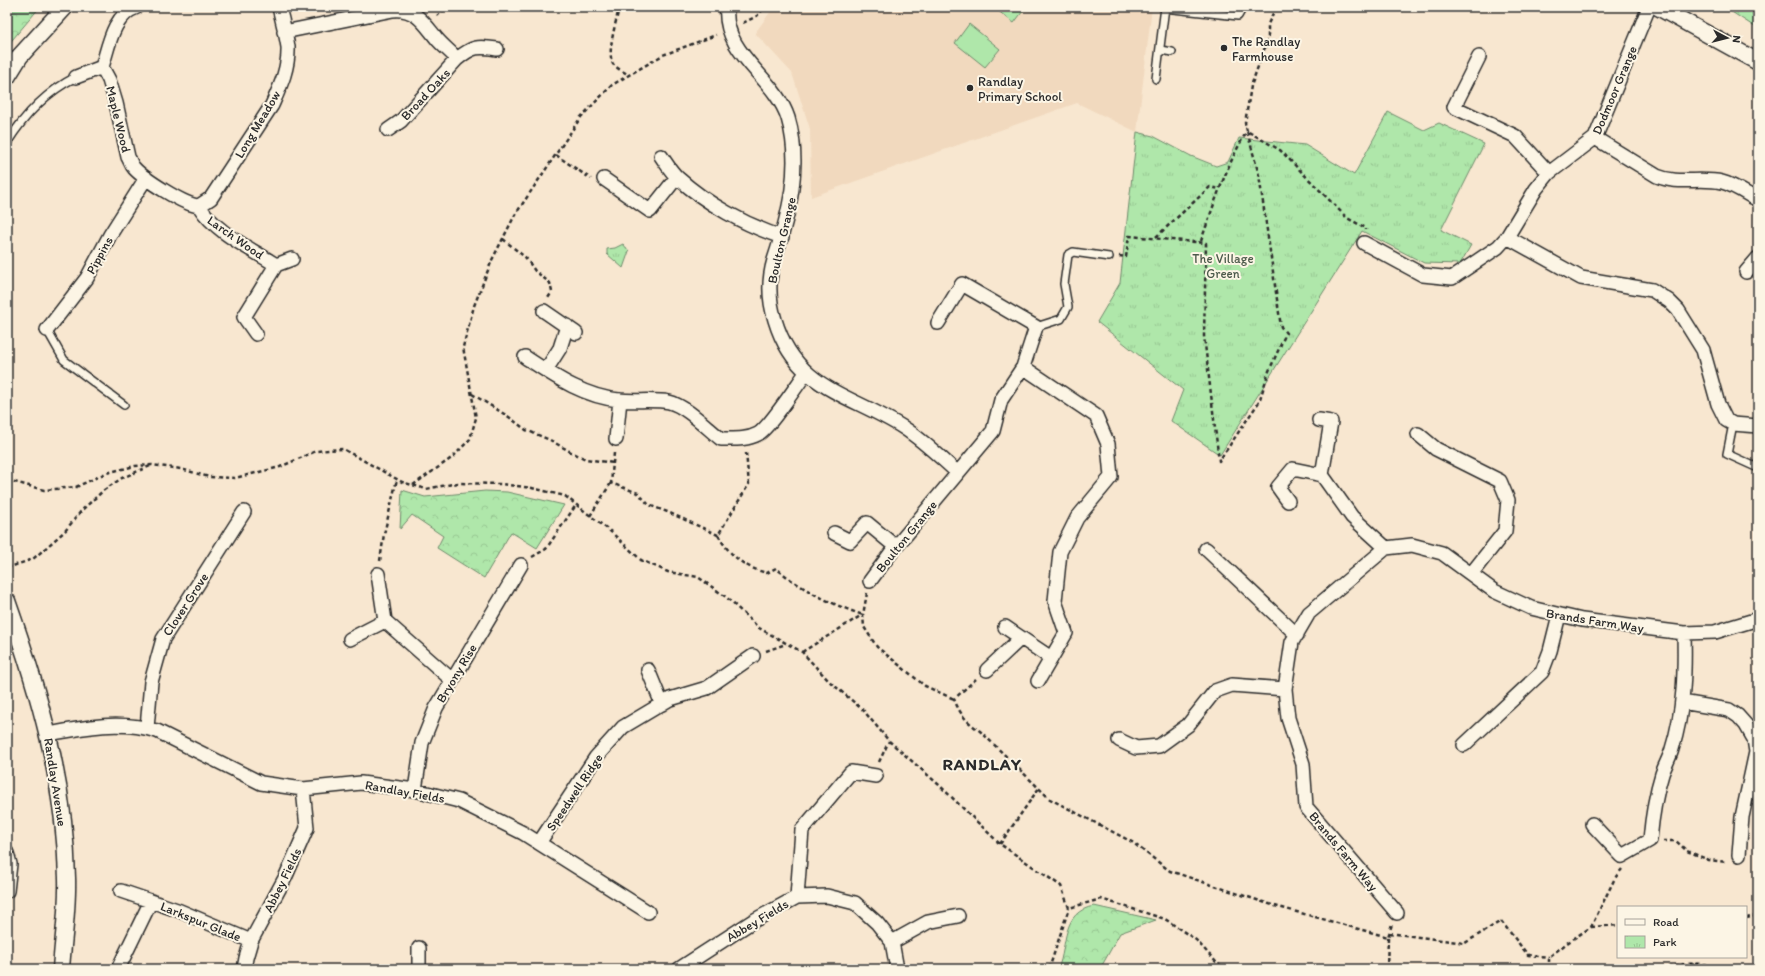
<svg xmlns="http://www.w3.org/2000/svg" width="1765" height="976" viewBox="0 0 1765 976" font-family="Itim,sans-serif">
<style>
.built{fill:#f1d9be}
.grass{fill:#afe7aa;stroke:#6d896a}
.forest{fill:url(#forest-crowns);stroke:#6d896a}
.park{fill:url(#park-tufts);stroke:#6d896a}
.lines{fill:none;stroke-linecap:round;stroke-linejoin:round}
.service-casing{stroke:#2b2b2b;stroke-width:10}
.minor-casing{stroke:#2b2b2b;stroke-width:16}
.tertiary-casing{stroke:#2b2b2b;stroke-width:19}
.path{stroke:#2b2b2b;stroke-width:2.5;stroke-dasharray:4 3;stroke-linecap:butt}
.service{stroke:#fcf5e5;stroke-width:7}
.minor{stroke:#fcf5e5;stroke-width:13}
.tertiary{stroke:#fcf5e5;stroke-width:16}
.poi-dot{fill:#2b2b2b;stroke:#fcf5e5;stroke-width:1.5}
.labels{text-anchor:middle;stroke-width:4;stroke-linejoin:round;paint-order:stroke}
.poi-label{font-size:13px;fill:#2b2b2b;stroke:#fcf5e5;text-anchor:start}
.street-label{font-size:13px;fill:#2b2b2b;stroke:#fcf5e5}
.park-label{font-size:13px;fill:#4c5a4b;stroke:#fcf5e5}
.district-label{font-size:17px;font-weight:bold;letter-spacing:1px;fill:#2b2b2b;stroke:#fcf5e5}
</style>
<defs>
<pattern id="forest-crowns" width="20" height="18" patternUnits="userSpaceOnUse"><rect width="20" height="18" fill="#afe7aa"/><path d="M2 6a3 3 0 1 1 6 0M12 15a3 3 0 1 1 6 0" fill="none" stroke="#97c692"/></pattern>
<pattern id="park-tufts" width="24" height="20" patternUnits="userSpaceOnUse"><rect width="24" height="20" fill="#afe7aa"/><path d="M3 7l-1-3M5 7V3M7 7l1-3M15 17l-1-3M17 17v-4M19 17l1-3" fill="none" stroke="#97c692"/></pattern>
</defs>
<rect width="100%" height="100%" fill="#f8e7d0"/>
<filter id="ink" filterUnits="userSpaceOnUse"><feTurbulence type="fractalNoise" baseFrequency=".025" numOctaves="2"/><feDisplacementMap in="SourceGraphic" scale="8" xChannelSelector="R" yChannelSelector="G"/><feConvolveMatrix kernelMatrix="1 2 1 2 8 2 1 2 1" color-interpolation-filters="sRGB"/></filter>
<g filter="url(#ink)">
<path class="built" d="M774,7h378l-15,125 -60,-29 -266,94 -1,-68 -18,-56 -37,-40z"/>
<path class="grass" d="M993,7h33l-12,16z
M969,24l31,25 -15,18 -30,-24z"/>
<path class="forest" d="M7,7h33l-33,39z
M1724,7h34v22z
M402,490l23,7 60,-6 22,1 57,13 -27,43 -26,-16 -27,46 -47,-30 6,-12 -31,-21 -12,14z
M1094,906l62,14 -36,13 -20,36h-42c10,-25 3,-57 36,-63z"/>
<path class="park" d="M1388,112l36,18 15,-7 45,21 -43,86 30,15 -11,19 -36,-1 -62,-32 -142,224 -49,-34 12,-31 -86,-68 23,-39 17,-151 16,4 38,20 25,10 12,-4 11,-24 66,7 49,30z
M623,244l6,7 -6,17 -16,-14v-5l8,-1z"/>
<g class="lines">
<g class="service-casing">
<path id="service" d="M1164,8l74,8 5,-9
M1161,50l11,2
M1156,79l9,-72
M7,143c18,-29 39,-51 69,-66
M1036,327l25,-8 7,-12 -4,-23 4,-29 5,-3 36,5
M47,330l17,30 60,45
M1733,424l-6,30 31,14"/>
</g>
<g class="minor-casing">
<path id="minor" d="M727,7c-5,47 48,70 61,111 14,47 1,97 -14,142 -6,20 -5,41 1,60 21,70 76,74 129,108 20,13 37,30 54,45
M284,32l109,-22c23,-2 31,13 44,29 6,7 14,13 20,20l-56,62 -13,9
M1479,57l-25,50 61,29 34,37
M457,59c16,-13 21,-13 40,-10
M102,67l7,13 7,23 12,54c2,3 3,8 6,11 10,11 50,37 65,38
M76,77l26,-10c7,-22 11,-52 35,-60
M1595,138l62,38c21,9 43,1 65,6 12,3 25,12 36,18
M661,156c5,7 10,16 17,22 29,26 67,47 104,59
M604,179l46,32 27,-34
M199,206l12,-8 61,-93c8,-18 17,-37 16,-58 -2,-13 -6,-27 -9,-40
M199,206c17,27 51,42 77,59
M1507,237l74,41 71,12 17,11 9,9 25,40 15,54 8,16 7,4 25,2
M1364,243l59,32 29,3 46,-31 9,-10 29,-48 13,-16 46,-35 54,-131
M1746,272l12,-14
M544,311l32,22
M47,330l40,-52 23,-43 36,-57
M256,334l-12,-17 32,-52 16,-6
M525,357c29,19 59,40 94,43 15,2 35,-1 50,2 17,4 38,26 52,37 13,0 26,1 37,-5 11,-6 39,-49 48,-61
M1023,367l73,49 12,28 3,33 -34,41 -17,34 -5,49 11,32 -28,48
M546,370l14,-22 7,-22
M1319,420l12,2 -9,53
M1418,434l18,15 64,32 8,19 -3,31 -34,43
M616,439l4,-39
M1288,501l-10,-14 15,-18 29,6 30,42 34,31
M834,533l16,8 17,-18 29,24
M1206,549l91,86
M378,574l7,47 67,59
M870,581l20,-27 103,-123 8,-31 22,-33 13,-40 -74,-43 -24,39
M1005,627l46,31
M350,639l35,-18
M648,670l14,34
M987,670l34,-32
M1682,702l47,8 9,6 8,9 8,14 2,13 -14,65 -3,38
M147,728l4,-46 12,-43 81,-127
M49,734c36,-7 71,-14 108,-3l104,52 42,6 58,-6 54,7 44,11 64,32 125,79
M1119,740l17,8 23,-2 29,-21 27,-34 17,-6 53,4
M1464,745l78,-73 8,-21 9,-36
M415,790l7,-47 14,-35 85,-143
M1592,824l30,32 28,-16c2,-22 5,-44 12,-66 3,-9 8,-17 10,-25 12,-38 13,-77 12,-116
M539,843l57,-86 27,-30 47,-28 37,-11 46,-32
M7,853l3,11 -3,27
M121,891l59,20 71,30
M797,897l5,-67 49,-58 25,4
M1397,913l-91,-106 -3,-43 -15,-46 -3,-29 7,-47 17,-29 77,-65 26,-3 30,8 52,38 37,17 51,12 102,13 31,-1 43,-13
M892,942l36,-20 30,-6
M118,969l33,-68
M244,969l2,-11 5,-17 34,-63 22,-50 -4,-39
M419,969v-21
M679,969l74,-48 44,-24 30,-1 28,7 22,20 15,19 5,27"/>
</g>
<g class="tertiary-casing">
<path id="tertiary" d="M1658,7l100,55
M7,77l13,-21 45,-49
M7,601c32,91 58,180 60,277 1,30 -4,61 -6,91"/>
</g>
<path class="path" d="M619,7c-2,13 -13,46 -6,57 3,4 11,8 16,11
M437,16l10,-9
M743,23l14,-7 8,-9
M556,155l35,24
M1156,237l54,-50 10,2
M503,239l23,19 9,13 15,12 2,9 -4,6
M1201,241c13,-37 26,-77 46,-110l-2,-8 6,-37 17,-47v-15l8,-17
M1119,256l7,1 3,-21 77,7 -2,93 15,125 40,-59 10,-31 17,-38 -5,-6 -22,-152 -12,-44 33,19 67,68 19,10v2
M472,394l37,23 17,13 24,10 21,12 15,7 27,4
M614,453l-3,30 27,10 11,12 21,8 48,22
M746,453l3,31 -31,51c11,20 27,33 49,38l9,-5c26,22 55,36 87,47
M7,480l37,10 32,-3 30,-14 29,-7 17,-1 29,4 28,8 26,1 45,-11 36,-16 27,-2 59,33 24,7 32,-6 43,1 31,4 33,8 45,35 31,29 27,12 30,5 28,20 33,31 43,24 27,29 34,29 26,31 49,43 62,60 61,42 8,22 32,-9 64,20 31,21 20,22 9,7
M413,485l40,-28 17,-18 6,-21 -13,-71 11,-41 18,-46 23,-45 66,-98 31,-32 51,-30 53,-20
M590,516l21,-33
M532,557l14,-8 30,-44
M380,561l4,-27 13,-55
M7,568l26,-9 32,-28 17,-21 22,-20 18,-12 28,-12
M867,593l-4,22 1,12 13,20 48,39 29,13
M766,651l20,-7
M802,652l60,-37
M976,679l-22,20c7,17 12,22 26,32l70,68 82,43 38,29 105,35 113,31 4,-13
M879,762l10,-21
M1663,841h13l11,10 22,9 17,2
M1000,844l39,-56
M1746,918l12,-2
M1591,927l27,-2
M1389,933l76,10 36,-22 27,34 21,2
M1049,969l20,-61
M1387,969l1,-32
M1549,969v-12l18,-14 24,-16 24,-49 7,-9
M1661,969c20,-5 39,-9 58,0"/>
<use href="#service" class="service"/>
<use href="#minor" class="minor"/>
<use href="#tertiary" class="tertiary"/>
</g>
</g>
<g class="poi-dot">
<circle cx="1224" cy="48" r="4"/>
<circle cx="970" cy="88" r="4"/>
</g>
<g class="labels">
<g class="poi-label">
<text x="1232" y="46">The Randlay<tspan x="1232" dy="15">Farmhouse</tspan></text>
<text x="978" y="86">Randlay<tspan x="978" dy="15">Primary School</tspan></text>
</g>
<g class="street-label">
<text transform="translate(1614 90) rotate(-67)" y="5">Dodmoor Grange</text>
<text transform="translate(425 94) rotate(-47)" y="5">Broad Oaks</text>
<text transform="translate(119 119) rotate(76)" y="5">Maple Wood</text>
<text transform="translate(257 124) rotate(-59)" y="5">Long Meadow</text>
<text transform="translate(236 237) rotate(35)" y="5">Larch Wood</text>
<text transform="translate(781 240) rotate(-77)" y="5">Boulton Grange</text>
<text transform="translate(99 255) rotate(-61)" y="5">Pippins</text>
<text transform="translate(906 536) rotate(-51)" y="5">Boulton Grange</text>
<text transform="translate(185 604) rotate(-57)" y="5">Clover Grove</text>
<text transform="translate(1595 620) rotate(9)" y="5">Brands Farm Way</text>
<text transform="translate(456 673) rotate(-59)" y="5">Bryony Rise</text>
<text transform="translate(56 782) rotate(81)" y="5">Randlay Avenue</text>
<text transform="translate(405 791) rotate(10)" y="5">Randlay Fields</text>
<text transform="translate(574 792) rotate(-56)" y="5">Speedwell Ridge</text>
<text transform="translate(1344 851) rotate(50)" y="5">Brands Farm Way</text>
<text transform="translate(282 880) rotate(-64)" y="5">Abbey Fields</text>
<text transform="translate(757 920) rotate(-31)" y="5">Abbey Fields</text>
<text transform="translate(201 921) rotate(22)" y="5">Larkspur Glade</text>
</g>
<g class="park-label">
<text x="1223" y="263">The Village<tspan x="1223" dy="15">Green</tspan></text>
</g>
<g class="district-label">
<text x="982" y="770">RANDLAY</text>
</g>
</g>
<rect width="1765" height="976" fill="none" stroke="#fcf5e5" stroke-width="24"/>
<rect x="12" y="12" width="1741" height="952" fill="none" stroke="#2b2b2b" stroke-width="1.5" filter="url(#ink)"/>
<rect x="1617" y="906" width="130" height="52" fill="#fcf5e5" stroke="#a8a49b"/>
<rect x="1625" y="919" width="20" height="6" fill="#fcf5e5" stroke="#a8a49b"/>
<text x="1653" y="926" font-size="12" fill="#2b2b2b">Road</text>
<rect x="1625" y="936" width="20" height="12" fill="url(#park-tufts)" stroke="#a8a49b"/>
<text x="1653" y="946" font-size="12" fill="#2b2b2b">Park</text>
<g transform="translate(1727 38) rotate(97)" stroke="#fcf5e5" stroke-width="3" paint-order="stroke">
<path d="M0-3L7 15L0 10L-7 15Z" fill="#2b2b2b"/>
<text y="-6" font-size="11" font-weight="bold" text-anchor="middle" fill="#2b2b2b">N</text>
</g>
</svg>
